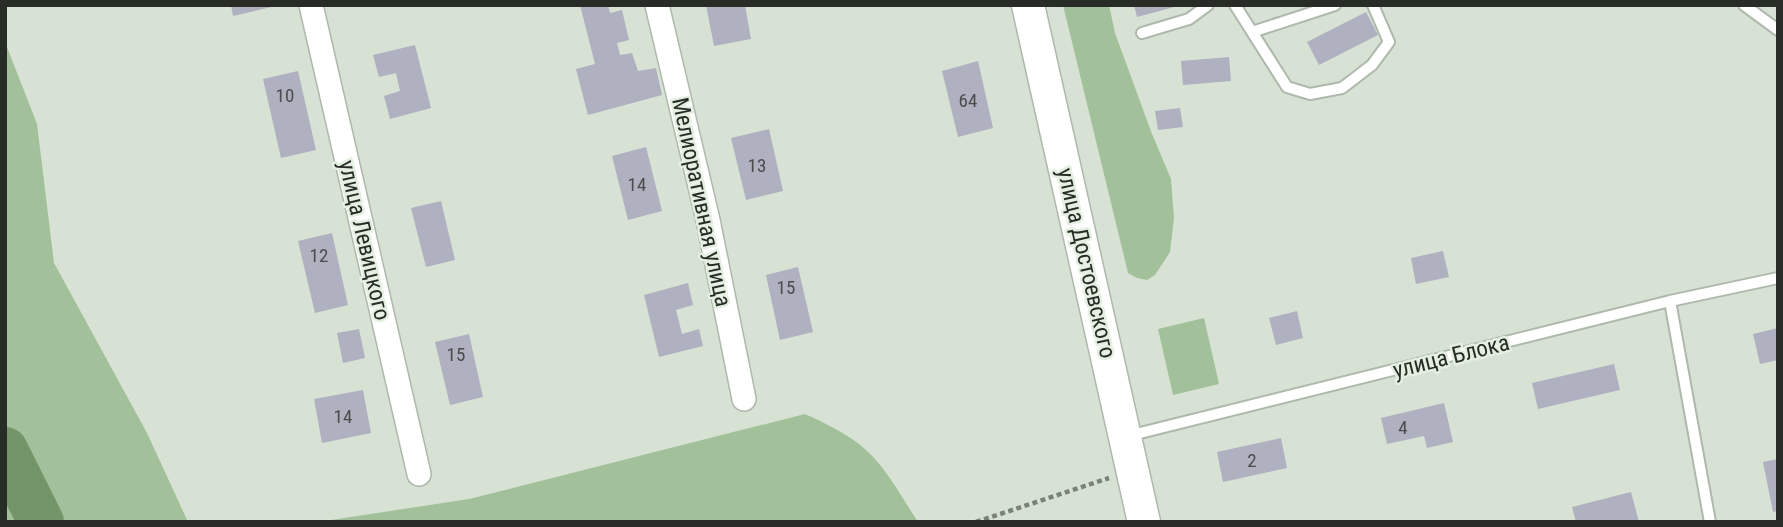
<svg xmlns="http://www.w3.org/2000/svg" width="1783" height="527" viewBox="0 0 1783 527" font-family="'Roboto Condensed',sans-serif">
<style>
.green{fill:#a2c099}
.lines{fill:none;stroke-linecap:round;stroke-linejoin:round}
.river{stroke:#739569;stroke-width:46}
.building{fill:#afb0c0}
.lane-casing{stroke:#aeb8ab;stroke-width:14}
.street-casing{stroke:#aeb8ab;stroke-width:26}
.secondary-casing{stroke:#aeb8ab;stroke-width:35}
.path{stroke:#7a8278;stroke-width:4.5;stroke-dasharray:5 3.5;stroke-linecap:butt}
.lane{stroke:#fff;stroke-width:10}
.street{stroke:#fff;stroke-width:23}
.secondary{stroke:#fff;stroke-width:32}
.labels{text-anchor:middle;stroke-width:5;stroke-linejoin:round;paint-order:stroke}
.number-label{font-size:19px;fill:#494d4c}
.street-label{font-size:23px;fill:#272c26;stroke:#e4efe1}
</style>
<rect width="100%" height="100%" fill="#d7e2d4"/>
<path class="green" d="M1063,5h46l6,28 37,101 19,45 3,39 -4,34 -15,23 -8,5 -10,-2 -9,-5z
M5,42l32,82 17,139 93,170 41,89h-183z
M1204,318l15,66 -46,11 -15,-66z
M805,414c20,9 45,21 61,36 22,20 36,48 52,72h-600l151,-23z"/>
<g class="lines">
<path class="river" d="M5,450l36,72"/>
</g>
<path class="building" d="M231,5h45v1l-43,10z
M580,5h28l2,8 12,-3 7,30 -12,3 3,12 12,-2 6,18 18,-3 6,27 -74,20 -12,-46 19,-5z
M706,5h39l6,34 -37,7z
M1134,5h44v1l-41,11z
M1366,12l12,23 -59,30 -12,-23z
M415,45l16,63 -41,11 -6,-23 16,-5 -4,-18 -17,4 -6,-22z
M1229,57l2,24 -48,4 -2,-24z
M978,61l15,67 -35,9 -16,-66z
M298,71l18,79 -35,8 -18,-79z
M1180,108l3,19 -25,3 -3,-19z
M769,129l14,62 -37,9 -15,-62z
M646,147l16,64 -34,9 -16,-64z
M441,201l14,59 -29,7 -15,-59z
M332,233l16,72 -33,8 -17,-72z
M1443,251l6,26 -33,7 -5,-26z
M798,267l15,65 -33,8 -14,-65z
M688,283l5,22 -17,5 6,24 17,-5 4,17 -44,11 -15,-62z
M1297,311l6,27 -27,7 -7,-27z
M1778,328v32l-18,4 -7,-30z
M359,329l6,29 -22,5 -6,-30z
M469,334l14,63 -33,8 -15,-63z
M1614,364l6,26 -82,19 -6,-26z
M363,390l8,43 -49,10 -8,-44z
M1444,403l9,39 -26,6 -3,-12 -37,8 -6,-26z
M1281,438l6,30 -64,14 -6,-30z
M1778,459v52l-5,1 -10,-50z
M1631,492l8,30h-63l-4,-15z"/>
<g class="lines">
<g class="lane-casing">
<path id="lane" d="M1235,5l52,82 23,7 32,-6 30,-23 17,-23 -16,-37
M1744,5l34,25
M1252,32l83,-27
M1142,33l47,-14 19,-14
M1670,301l40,221
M1128,436l542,-135 108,-23"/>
</g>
<g class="street-casing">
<path id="street" d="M311,5l108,469
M657,5l51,215 36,179"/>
</g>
<g class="secondary-casing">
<path id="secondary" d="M1028,5l116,517"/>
</g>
<path class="path" d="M976,522l133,-44"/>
<use href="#lane" class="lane"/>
<use href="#street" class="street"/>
<use href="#secondary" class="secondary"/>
</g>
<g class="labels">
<g class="number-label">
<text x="285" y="102">10</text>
<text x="968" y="107">64</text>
<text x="757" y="172">13</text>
<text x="637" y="191">14</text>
<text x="319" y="262">12</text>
<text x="786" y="294">15</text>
<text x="456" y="361">15</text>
<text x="343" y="423">14</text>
<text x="1403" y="434">4</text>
<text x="1252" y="467">2</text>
</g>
<g class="street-label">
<text transform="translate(702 202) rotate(78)" y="8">Мелиоративная улица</text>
<text transform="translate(365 240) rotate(77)" y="8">улица Левицкого</text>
<text transform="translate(1087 263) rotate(77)" y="8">улица Достоевского</text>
<text transform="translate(1451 356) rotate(-14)" y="8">улица Блока</text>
</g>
</g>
<rect width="1783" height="527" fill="none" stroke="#272c26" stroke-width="14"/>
</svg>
